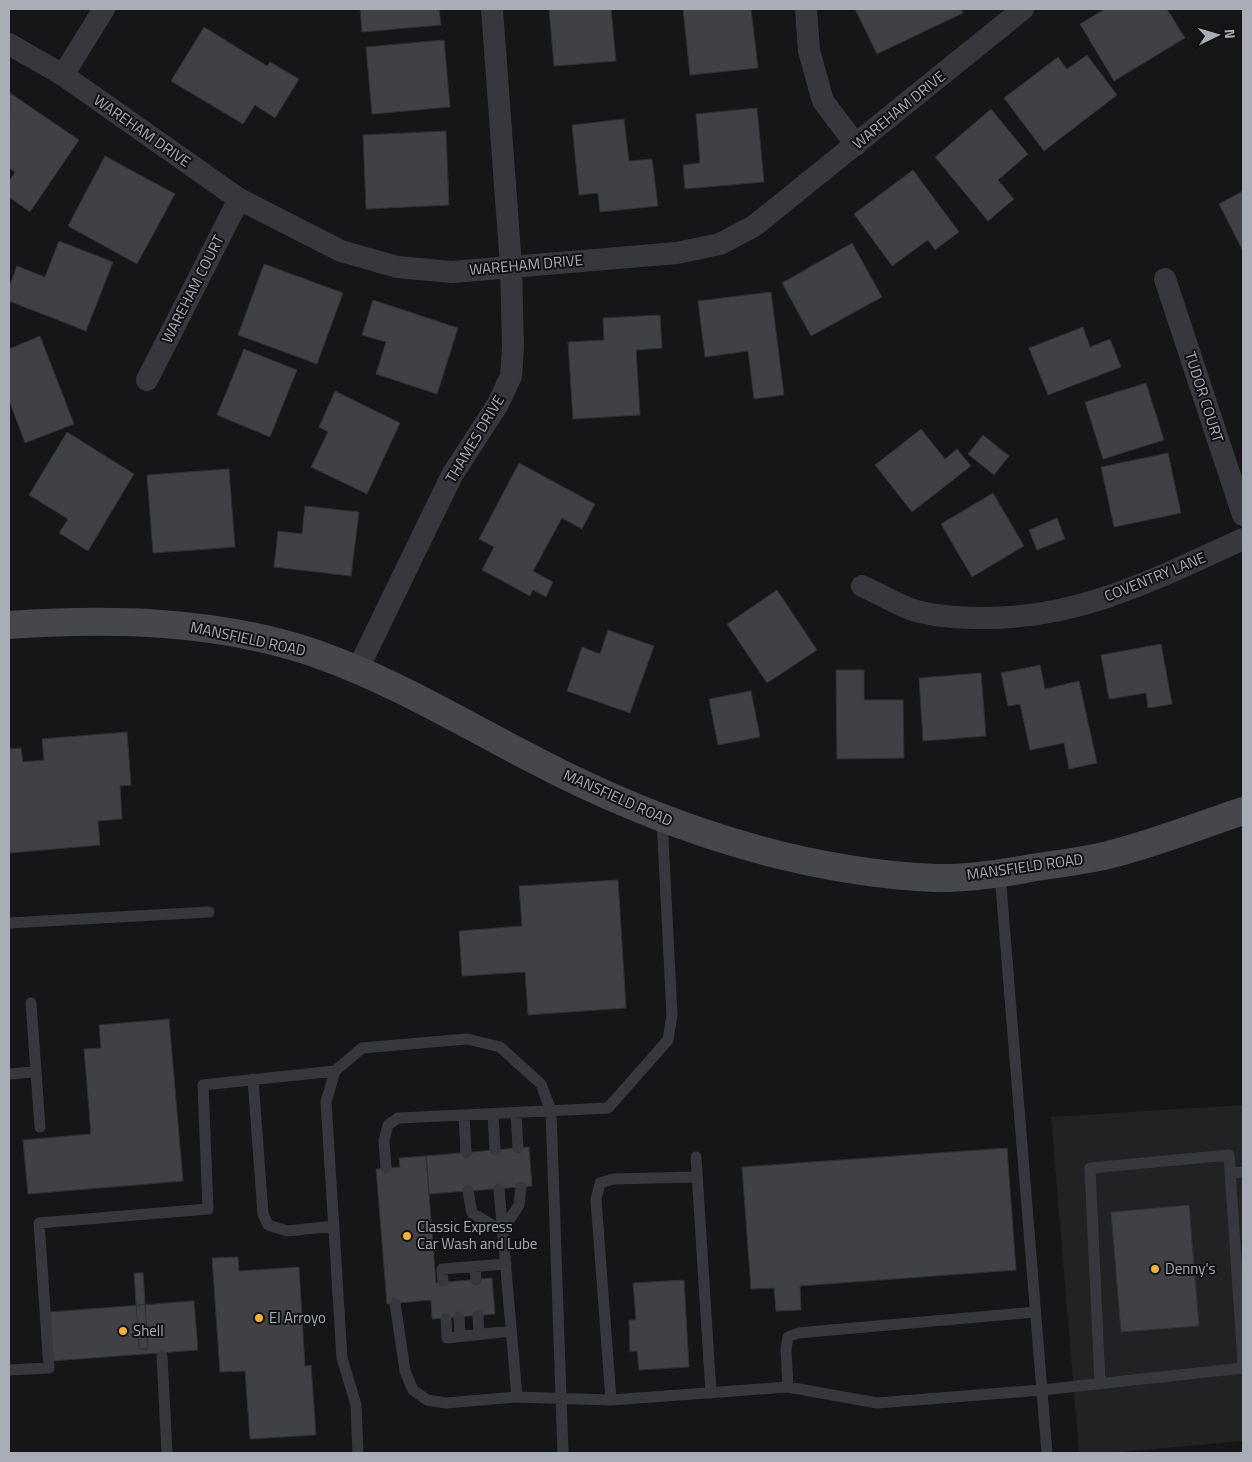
<svg xmlns="http://www.w3.org/2000/svg" width="1252" height="1462" viewBox="0 0 1252 1462" font-family="'Titillium Web',sans-serif">
<style>
.built{fill:#222225}
.building{fill:#404145;stroke:#303034}
.lines{fill:none;stroke-linecap:round;stroke-linejoin:round}
.lane{stroke:#37383d;stroke-width:11}
.street{stroke:#37383d;stroke-width:22}
.secondary{stroke:#45474d;stroke-width:28}
.poi-dot{fill:#f2b134;stroke:#111113;stroke-width:2}
.labels{text-anchor:middle;stroke-width:4;stroke-linejoin:round;paint-order:stroke}
.street-label{font-size:15px;fill:#a8adb8;stroke:#111113}
.poi-label{font-size:15px;fill:#a8adb8;stroke:#111113;text-anchor:start}
</style>
<rect width="100%" height="100%" fill="#161618"/>
<path class="built" d="M1243,1105v336l-135,12h-29l-28,-336z"/>
<path class="building" d="M360,9h79l2,16 -79,7z
M549,9h62l5,52 -62,5z
M683,9h68l7,59 -68,7z
M855,9h106l2,4 -86,41z
M1105,9h62l18,29 -71,43 -34,-57z
M204,27l63,39 3,-4 29,17 -24,39 -20,-13 -12,19 -72,-43z
M444,40l6,67 -78,7 -6,-67z
M1087,55l30,40 -73,56 -40,-53 54,-41 9,12z
M10,93l69,47 -49,72 -21,-15v-16l6,-9 -6,-4z
M757,108l7,74 -79,7 -2,-24 17,-2 -4,-49z
M991,109l37,45 -30,26 16,19 -26,22 -53,-64z
M624,119l5,42 23,-2 6,47 -58,6 -2,-19 -19,2 -7,-70z
M446,131l3,74 -83,4 -3,-74z
M105,156l70,38 -38,70 -69,-38z
M913,170l46,62 -24,18 -7,-10 -36,26 -38,-52z
M1243,191v60l-24,-47z
M59,241l54,21 -27,69 -77,-30v-14l8,-21 28,11z
M852,243l30,54 -71,39 -29,-53z
M264,264l79,29 -26,71 -79,-29z
M771,292l13,103 -30,4 -6,-48 -43,6 -7,-56z
M373,300l85,28 -21,66 -61,-20 10,-32 -24,-7z
M660,315l2,33 -26,2 4,65 -67,4 -5,-77 36,-2 -1,-22z
M1083,327l7,20 20,-8 11,28 -73,28 -19,-47z
M40,336l34,88 -49,19 -16,-43v-51z
M244,349l53,21 -27,67 -53,-22z
M1146,383l18,57 -61,19 -18,-57z
M335,391l65,32 -33,71 -56,-27 17,-35 -9,-5z
M921,429l24,30 12,-10 14,17 -59,46 -37,-47z
M67,432l67,42 -46,77 -29,-18 9,-14 -39,-24z
M983,435l26,21 -15,19 -26,-21z
M1168,453l13,60 -67,14 -13,-60z
M519,463l76,41 -13,25 -20,-11 -29,53 20,11 -7,15 -13,-7 -3,6 -48,-26 12,-23 -15,-8z
M229,469l6,78 -82,6 -6,-78z
M993,493l31,53 -52,31 -31,-53z
M305,506l54,6 -8,64 -77,-9 4,-36 24,3z
M1057,518l8,21 -28,11 -8,-20z
M777,590l40,60 -50,33 -40,-59z
M608,630l46,16 -24,67 -63,-22 15,-44 18,7z
M1161,644l11,60 -24,4 -2,-15 -37,6 -8,-44z
M1040,665l5,24 34,-8 18,82 -28,6 -5,-26 -34,7 -10,-46 -12,2 -7,-33z
M836,670h28v30h39l1,58 -67,1z
M981,673l5,63 -63,5 -4,-63z
M751,691l9,46 -42,8 -9,-46z
M127,732l4,53 -11,1 2,33 -24,2 2,24 -91,8v-104l12,-1 2,14 21,-2 -2,-21z
M618,880l8,128 -98,7 -3,-43 -63,4 -3,-45 63,-5 -3,-40z
M169,1019l14,162 -155,13 -5,-54 68,-6 -7,-85 17,-1 -2,-23z
M529,1147l3,39 -103,8 -3,-38z
M1007,1148l9,122 -216,16 1,24 -25,1 -2,-23 -23,1 -9,-122z
M426,1156l10,127 56,-5 3,36 -63,5 -1,-19 -44,4 -11,-135 24,-2 -1,-9z
M1189,1205l10,121 -78,6 -10,-120z
M238,1257l1,14 60,-4 6,99 6,-1 5,70 -66,4 -5,-68 -25,1 -8,-114z
M134,1273h9l5,76h-9z
M684,1280l5,87 -50,3 -2,-19 -7,1 -1,-32h7l-3,-37z
M194,1301l4,49 -146,11 -3,-49z"/>
<g class="lines">
<path class="lane" d="M1000,874l47,579
M9,923l200,-11
M31,1003l9,124
M9,1074l25,-2
M253,1079l10,135 5,11 19,6 47,-5
M516,1113l2,35
M493,1114l2,36
M464,1115l2,38
M696,1157l15,236
M386,1168l-2,-27 4,-16 10,-7 210,-10 60,-68 4,-25 -10,-196
M1230,1173l13,-1
M499,1189l18,208
M468,1191l4,22 30,18 17,-26 2,-18
M475,1267l1,13
M443,1282l-1,-13 64,-5
M395,1303l10,68 8,19 14,10 19,3 71,-6 94,3 177,-13 89,16 165,-13 201,-22
M478,1315l1,19
M459,1317l1,19
M446,1318l1,20 64,-7
M162,1356l5,97
M9,1370l40,-2 -10,-145 169,-14 -5,-124 132,-14
M1100,1383l-10,-215 139,-13 14,208
M788,1387l-2,-38 2,-12 10,-4 237,-21
M611,1400l-15,-200 4,-17 13,-4 84,-2
M358,1453l-2,-48 -14,-47 -16,-256 9,-31 27,-23 105,-9 33,8 41,37 10,27 12,342"/>
<path class="street" d="M806,9l3,42 14,50 33,44
M9,44l54,31 176,124 102,52 56,16 55,5 225,-19 43,-9 34,-18 269,-217
M63,75l41,-66
M1165,279l78,236
M147,380l92,-181
M862,586c16,7 32,17 48,23 24,8 50,9 75,9 96,0 173,-40 258,-79
M357,671l95,-196 46,-71 13,-28 2,-29 -2,-81 -19,-257"/>
<path class="secondary" d="M9,625c103,-7 209,-5 308,29 94,33 177,89 268,131 109,51 228,87 349,93 32,1 65,-4 97,-10 25,-4 52,-7 77,-13 45,-11 90,-29 135,-44"/>
</g>
<g class="poi-dot">
<circle cx="407" cy="1236" r="5"/>
<circle cx="1155" cy="1269" r="5"/>
<circle cx="259" cy="1318" r="5"/>
<circle cx="123" cy="1331" r="5"/>
</g>
<g class="labels">
<g class="street-label">
<text transform="translate(899 110) rotate(-39)" y="5">WAREHAM DRIVE</text>
<text transform="translate(142 131) rotate(35)" y="5">WAREHAM DRIVE</text>
<text transform="translate(526 265) rotate(-5)" y="5">WAREHAM DRIVE</text>
<text transform="translate(193 289) rotate(-63)" y="5">WAREHAM COURT</text>
<text transform="translate(1204 397) rotate(72)" y="5">TUDOR COURT</text>
<text transform="translate(475 439) rotate(-59)" y="5">THAMES DRIVE</text>
<text transform="translate(1155 577) rotate(-22)" y="5">COVENTRY LANE</text>
<text transform="translate(248 639) rotate(12)" y="5">MANSFIELD ROAD</text>
<text transform="translate(618 798) rotate(24)" y="5">MANSFIELD ROAD</text>
<text transform="translate(1025 867) rotate(-8)" y="5">MANSFIELD ROAD</text>
</g>
<g class="poi-label">
<text x="417" y="1232">Classic Express<tspan x="417" dy="17">Car Wash and Lube</tspan></text>
<text x="1165" y="1274">Denny's</text>
<text x="269" y="1323">El Arroyo</text>
<text x="133" y="1336">Shell</text>
</g>
</g>
<rect width="1252" height="1462" fill="none" stroke="#a8adb8" stroke-width="20"/>
<g transform="translate(1217 35) rotate(85)" stroke="#111113" stroke-width="4" paint-order="stroke">
<path d="M0-4L9 19L0 12L-9 19Z" fill="#a8adb8"/>
<text y="-8" font-size="14" font-weight="bold" text-anchor="middle" fill="#a8adb8">N</text>
</g>
</svg>
